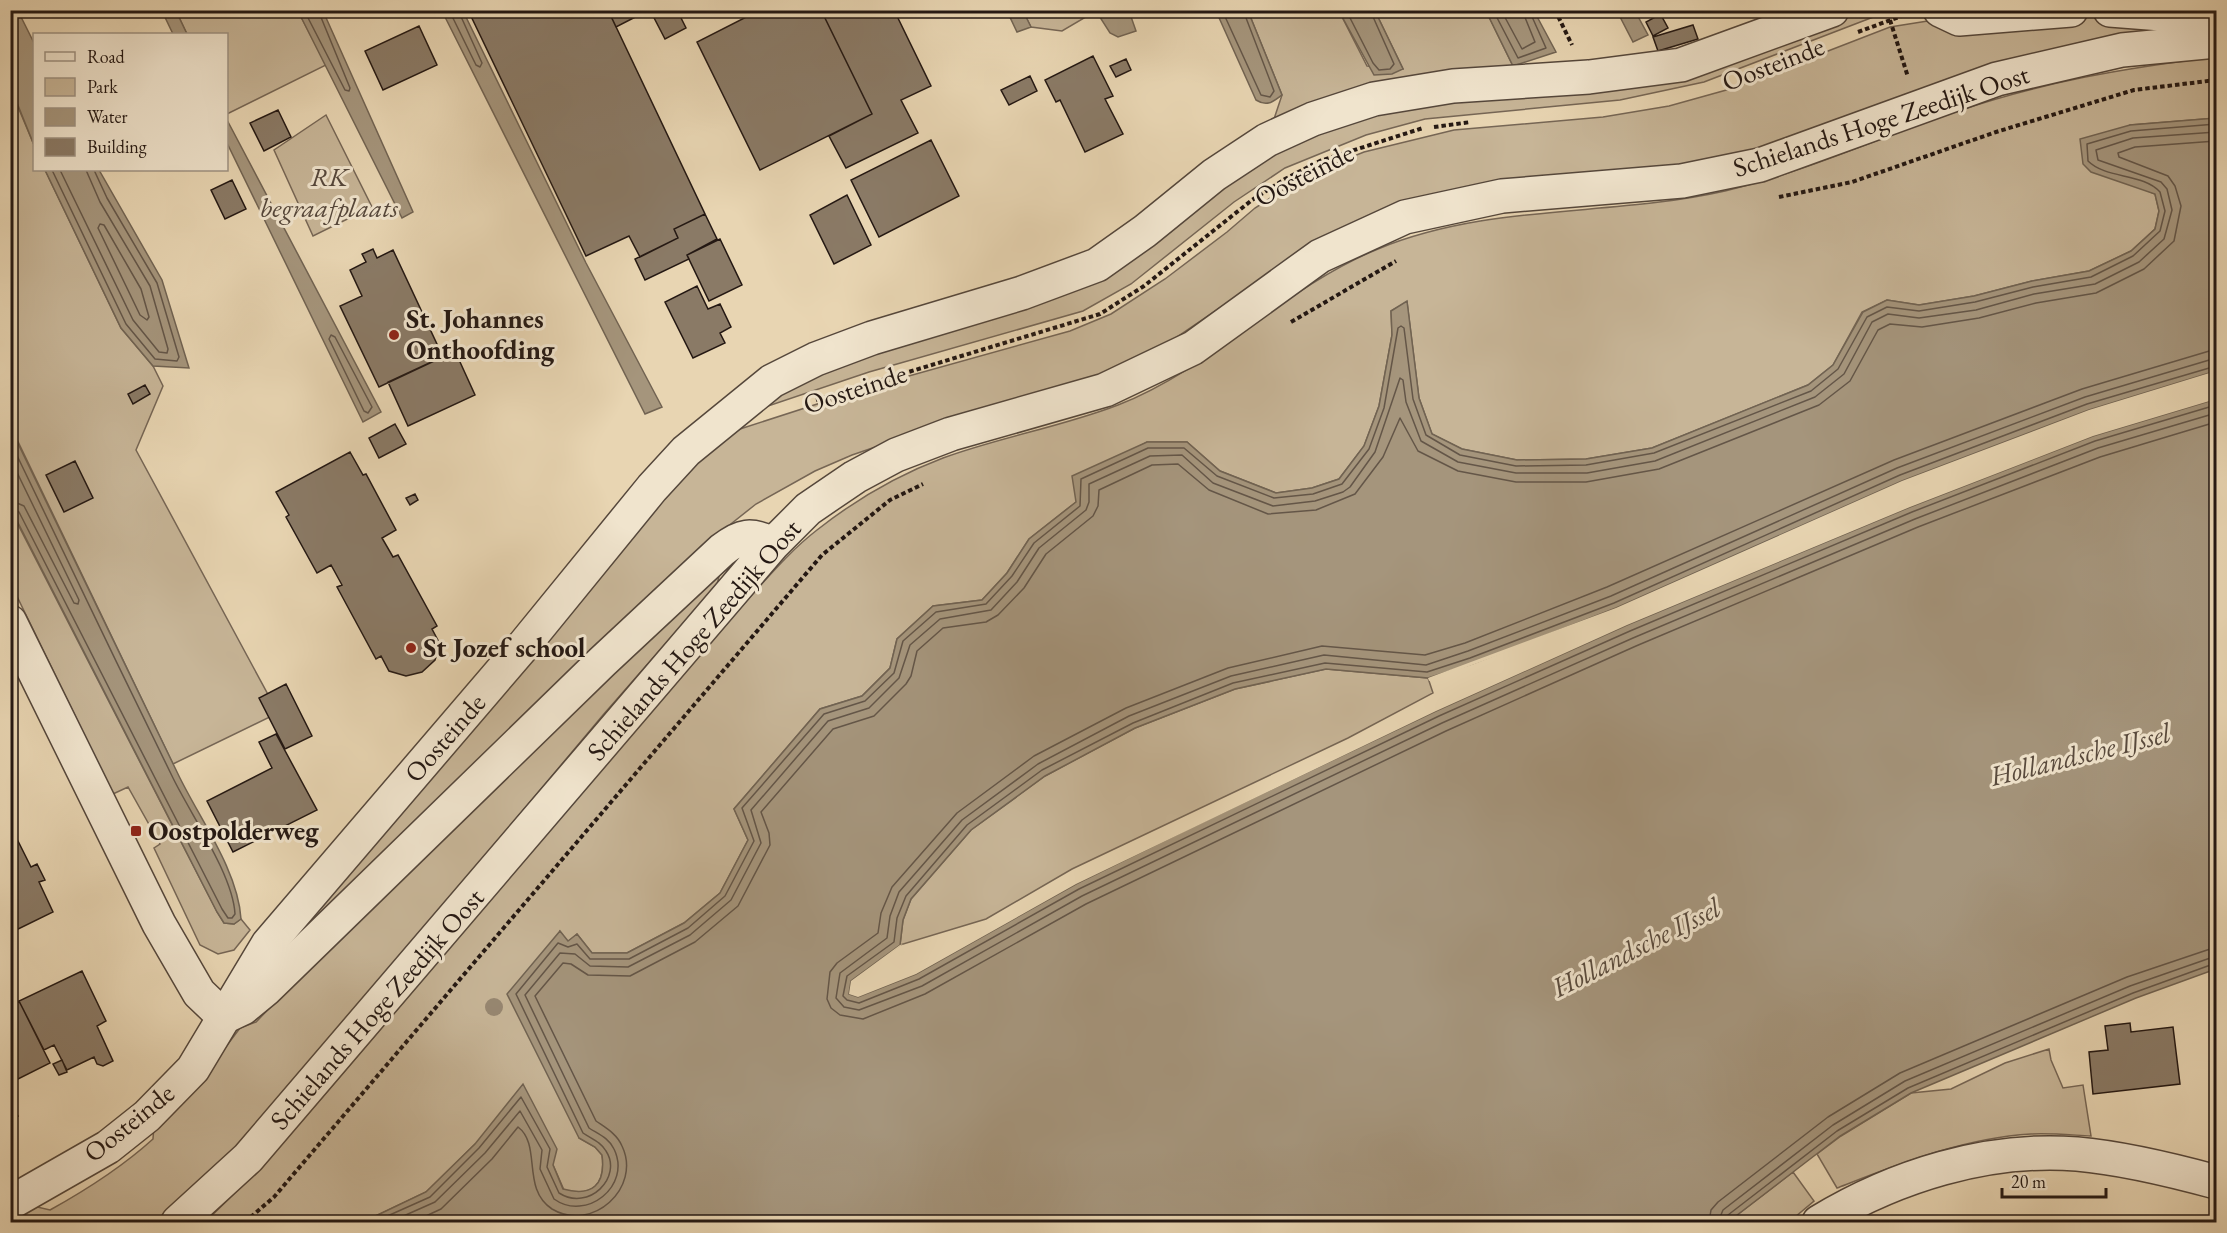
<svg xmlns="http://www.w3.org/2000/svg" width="2227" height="1233" viewBox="0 0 2227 1233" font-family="'EB Garamond',serif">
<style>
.green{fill:#c7b597;stroke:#766655;stroke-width:1.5}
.water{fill:#a5957c;stroke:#716352;stroke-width:1.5}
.pier{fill:#e8d5b2}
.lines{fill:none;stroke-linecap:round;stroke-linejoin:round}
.shore{stroke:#645648;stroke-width:1.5}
.building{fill:#8a7a66;stroke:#241813;stroke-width:1.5}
.minor-casing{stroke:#55473b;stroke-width:36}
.tertiary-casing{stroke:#55473b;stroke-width:36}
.path{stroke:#241813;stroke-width:4;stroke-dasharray:4.5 3;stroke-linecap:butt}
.minor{stroke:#f0e4cd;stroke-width:33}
.tertiary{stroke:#f0e4cd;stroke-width:33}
.tree{fill:#978771}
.poi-dot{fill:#8f2418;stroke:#f0e4cd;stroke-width:2}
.labels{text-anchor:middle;stroke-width:6;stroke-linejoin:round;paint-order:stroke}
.street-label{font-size:27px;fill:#241813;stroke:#f0e4cd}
.park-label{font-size:27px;font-style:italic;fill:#55473b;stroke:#f0e4cd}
.poi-label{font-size:27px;font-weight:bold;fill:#241813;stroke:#f0e4cd;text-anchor:start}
.water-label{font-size:28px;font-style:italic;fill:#584a3d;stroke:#f0e4cd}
</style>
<rect width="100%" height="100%" fill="#e8d5b2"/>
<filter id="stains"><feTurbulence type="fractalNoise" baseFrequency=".00333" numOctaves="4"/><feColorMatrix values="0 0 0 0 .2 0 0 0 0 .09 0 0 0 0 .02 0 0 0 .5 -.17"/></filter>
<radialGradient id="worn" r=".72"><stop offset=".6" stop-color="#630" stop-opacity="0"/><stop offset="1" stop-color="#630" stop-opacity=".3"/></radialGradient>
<path class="green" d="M176,11h122l28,54 -99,49 -1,-80h-39z
M1023,11h73l-34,20 -31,-4z
M1248,11h91l28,55 36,3 -28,-58h111l27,55 -240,56 9,-27z
M1853,11h36l-185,71 -84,18 -195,19 -59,16 -81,33 -51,34 -103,82 -48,27 -214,61 -107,36 20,-19 115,-48 191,-55 30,-16 153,-119 92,-38 323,-37z
M2115,16l69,8 -408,122 -100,23 -129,10 -314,120 -68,46 -78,37 -153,45 -82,28 -37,16 -59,33 -34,27 -260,245 -178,176 -3,-4 379,-450 59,-59 21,-10 133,-43 197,-55 41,-17 54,-35 62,-47 28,-24 34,-22 35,-18 40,-16 90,-22 149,-13 66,-11 61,-17 160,-62 44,-7z
M2216,57v61l-86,7v58l25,11 4,17 -4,18 -24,22 -42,20 -57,10 -58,15 -55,9 -32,-5 -25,12 -29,53 -25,20 -156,63 -66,11 -69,1 -55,-11 -30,-15 -13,-36 -12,-96 -16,9 1,24 -13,71 -15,40 -25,33 -27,9 -36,5 -56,-22 -33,-29h-40l-27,15 -44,45 -47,37 -22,34 -25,27 -49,6 -36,33 -7,29 -28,28 -42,13 -86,100 14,31 -28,53 -36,30 -57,30h-35l-15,-19 -9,8 -8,-10 19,206 16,9 7,8c4,30 -10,42 -38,35l-11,-25 -78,-21 -49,48 -63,30h-158c71,-67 132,-142 195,-216 76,-90 152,-180 228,-270 40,-46 79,-93 120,-137 22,-24 43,-49 69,-69 38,-30 81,-55 126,-72 57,-21 118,-31 175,-53 95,-37 166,-118 260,-156 111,-46 232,-32 347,-58 80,-19 153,-53 230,-79 88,-30 169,-44 261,-55z
M10,88l24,57v25h11l76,158 32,38 10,20 -27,64 142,263 -105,51 -162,-337z
M326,115l46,92 -59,29 -39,-86z
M10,509l207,403 7,11 10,1 7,-5 9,11 -16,20 -16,4 -18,-9 -46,-97 6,-4 -32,-57 -15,7 -102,-210z
M720,572l-3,13 -114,130 -356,425 -51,50 -39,32h-146l-1,-6 23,-10 17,4c38,-21 71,-42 103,-71l1,-15 59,-60 27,-36 16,-6 99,-102z
M1326,669l102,9 5,15 -85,45 -276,131 -86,50 -86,26 3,-25 8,-21 60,-69 74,-54 90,-48 100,-39z
M2049,1049l2,11 12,28 20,-3 8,51c-20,-1 -40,-3 -60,-2 -68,4 -132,30 -194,54l-20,-34 24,-18 70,-43 40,-4 54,-26z
M1793,1172l21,29 -25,21h-61z"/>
<path class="water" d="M10,11h8l16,32v102l-23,-57z
M162,11h14l11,23h-14z
M298,11h25l90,201 -11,6z
M442,11h21l123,252 76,144 -17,7z
M1007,11h16l8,16 -14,5z
M1096,11h33l7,20 -18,6 -8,-4z
M1216,11h32l34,84c-9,7 -15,12 -26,5z
M1339,11h36l28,58 -11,5 -18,1z
M1486,11h48l22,41 -43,14z
M1617,11h18l13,24 -15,7z
M226,118l155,294 -18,10 -136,-279z
M2216,118v253l-127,39 -187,71 -286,127 -144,56 -44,14 -102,-9 -91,20 -100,39 -90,48 -74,54 -60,69 -8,21 -3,25 -49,36 -2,13 9,3 58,-23 160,-90 118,-58 242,-115 191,-86 283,-118 183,-71 123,-37v570l-80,29 -225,95 -71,43 -112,86h-1365l63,-30 49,-48 48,-60 34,65 -4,16 10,24c29,8 43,-4 39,-34l-7,-8 -16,-9 -72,-144 53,-63 8,10 9,-7 15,19h35l57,-30 36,-30 28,-53 -14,-31 86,-100 42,-13 28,-28 7,-29 36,-33 49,-6 25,-27 22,-34 47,-37 -4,-26 75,-34h40l33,29 56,22 36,-5 27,-9 25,-33 15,-40 13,-71 -1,-24 16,-10 12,97 13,36 30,15 55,11 69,-1 66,-11 156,-63 25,-20 30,-53 24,-12 32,5 55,-9 58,-15 57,-10 42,-20 24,-22 4,-18 -4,-17 -64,-22 -8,-8 -3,-25 50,-14z
M45,170h54l63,110 27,88 -36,-2 -32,-38z
M10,427c56,116 112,232 168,347 21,44 60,96 63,145l-7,5 -10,-1 -7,-11 -206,-403z"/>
<path class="pier" d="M2216,371v3l-126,39 -187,71 -286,127 -188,70 -1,-3 188,-70 286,-127 187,-71z
M2216,396v3l-123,37 -183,71 -283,118 -191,86 -360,173 -160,90 -58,23 -9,-3 2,-13 49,-36 3,-1 -50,39 -1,9 5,2 58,-23 159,-90 361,-173 191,-85 283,-119 183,-71z"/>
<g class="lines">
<path class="shore" d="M304,10l41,80 4,1 1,-3 -32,-78
M449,10l27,55 4,2 2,-4 -24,-53
M1222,10l39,85 9,2 4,-6 -31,-81
M1346,10l27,53 6,7 11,-1 4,-5 -24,-54
M1493,10l25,48 28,-10 -17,-38
M1501,10l21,39 13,-7 -13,-32
M52,170l74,154 29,35 22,2 2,-4 -22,-74 -50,-85 -13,-28
M60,170l73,150 26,32 8,1 1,-4 -18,-63 -50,-84 -14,-32
M100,224l4,1 37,64 8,28 -2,3 -7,-5 -42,-87z
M331,335l4,2 37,70 -4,6 -4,-2 -35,-72z
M2216,349l-134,40 -188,71 -287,127 -142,56 -40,12 -103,-9 -94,22 -102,40 -92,48 -77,57 -65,74 -11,26 -3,20 -41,30 -7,9 -3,27 4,9 9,7 23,4 62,-25 161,-90 360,-173 190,-85 282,-119 182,-70 116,-35
M2216,358l-131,39 -188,71 -286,128 -143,55 -42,14 -102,-10 -93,21 -102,40 -91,48 -76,56 -63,72 -9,24 -3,22 -47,35 -4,25 8,9 15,3 63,-24 160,-90 360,-173 191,-85 282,-119 183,-71 118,-35
M2216,366l-129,38 -187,71 -286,128 -144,55 -43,14 -102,-9 -92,20 -100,40 -91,47 -75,55 -61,71 -9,22 -3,24 -47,34 -4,20 4,4 12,3 60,-24 160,-90 360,-173 191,-85 282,-119 183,-71 121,-36
M10,441c54,112 108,225 163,337 18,37 60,97 62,136l-3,4h-4l-6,-9 -203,-397 -9,-4
M10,458l69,142 -1,4 -4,-1 -50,-97 -14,-6
M374,1222l56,-25 49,-49 42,-51 29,52 -3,18 12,26c30,19 64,-16 47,-42 -5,-9 -14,-12 -23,-18l-67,-139 42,-51 10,4 9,-3 13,15h39l59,-31 37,-32 29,-55 -12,-33 82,-94 41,-13 29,-28 9,-32 33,-29 50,-8 26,-28 22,-33 46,-37 1,-27 67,-31h36l33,28 57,22 39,-4 29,-10 27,-35 15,-41 14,-80 3,-2 3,2 9,71 13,36 34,20 56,11 70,-1 68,-12 157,-62 27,-22 29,-52 20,-10 32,4 56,-9 58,-15 58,-10 42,-21 27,-25 5,-20 -5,-19c-17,-19 -54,-13 -72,-31l-1,-17 44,-13 85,-7
M390,1222l45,-20 50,-49 35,-42 22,39 -2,19 14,30c32,23 78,-13 60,-50 -5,-11 -16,-15 -25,-21l-64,-133 35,-42 15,1 15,12 38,1 62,-32 41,-35 30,-57 -10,-33 77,-89 41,-13 30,-30 11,-33 30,-26 51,-9 26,-28 22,-34 47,-38 3,-8v-18l61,-28 32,-1 31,28 60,23 42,-5 28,-9 7,-5 25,-35 25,-74 3,2 3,22 15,39 37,21 58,11h71l68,-12 160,-64 29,-23 28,-52 16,-8 31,4 57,-8 58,-16 61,-10 44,-22 25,-23 8,-29 -5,-21 -6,-7 -63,-22 -2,-10 37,-12 83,-6
M413,1222l28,-13 51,-50 26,-32c24,18 3,62 34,82 40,24 90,-21 70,-63 -5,-12 -16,-18 -26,-25l-61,-125 28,-33 8,1 17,11 42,1 65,-34 43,-36 32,-61 -1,-12 -8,-21 72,-83 41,-13 32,-32 5,-8 6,-25 26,-23 43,-6 12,-7 26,-27 22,-34 47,-38 5,-10 1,-16 53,-25 26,-1 31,26 59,24 48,-4 39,-16 28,-37 17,-39 18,33 40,20 58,11h70l73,-13 160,-64 31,-24 28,-51 12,-6 32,3 57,-9 57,-15 60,-10 48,-24 30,-28 7,-35 -6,-20 -7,-10 -49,-19 -1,-4 17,-6 81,-6
M1709,1222l2,-12 7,-8 110,-85 72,-44 227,-96 89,-30
M1718,1222l5,-12 110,-85 72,-44 225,-95 86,-30
M1725,1222l3,-7 109,-84 71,-43 225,-95 83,-30"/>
</g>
<path class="building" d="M468,10h140l97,204 -31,15 4,9 -38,19 -11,-21 -43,20z
M608,10h41l-33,17z
M650,10h27l9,18 -21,11z
M760,10h61l51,104 -112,56 -63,-128z
M821,10h73l37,76 -30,14 17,33 -72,35 -17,-32 43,-22z
M1657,16l5,1 6,11 -15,8 -7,-14z
M1693,25l5,14 -40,12 -5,-14z
M419,26l18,39 -54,25 -18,-39z
M1093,56l20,40 -8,3 18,35 -38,18 -25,-52 -4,2 -11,-22z
M1126,59l5,11 -15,7 -6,-11z
M1030,76l7,15 -28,14 -8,-15z
M278,110l13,27 -27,14 -14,-28z
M931,140l28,56 -80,41 -28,-57z
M232,180l14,29 -21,10 -14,-29z
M847,195l24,50 -37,19 -24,-49z
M705,214l12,25 -30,16 2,4 -44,21 -10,-21 43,-21 -4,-9z
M720,239l22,46 -33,16 -22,-46z
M373,249l4,9 16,-8 50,107 -64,30 -39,-81 22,-10 -12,-26 16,-8 -4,-8z
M697,286l11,23 12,-5 11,23 -11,6 5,10 -32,15 -28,-56z
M455,351l20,44 -67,31 -20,-44z
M145,385l5,9 -17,10 -5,-10z
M395,424l11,20 -27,14 -10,-20z
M350,452l13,23 3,-1 30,56 -14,8 11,19 5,-2 39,71 -5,3 8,15 -5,16 -13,12 -16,4 -17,-5 -8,-15 -5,3 -39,-72 5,-2 -11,-20 -14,8 -31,-56 3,-2 -13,-23z
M75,461l18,37 -29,14 -18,-37z
M415,494l3,6 -8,5 -4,-7z
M286,684l26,52 -27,13 -26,-51z
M276,734l41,76 -84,42 -26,-51 65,-33 -13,-26z
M10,825l21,42 6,-3 8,16 -6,2 14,30 -43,21z
M82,971l24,50 -9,5 16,35 -10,5 -6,-2 -3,-7 -27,13 -13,-25 -10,5 -25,-49z
M19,1001l31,62 -38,19 -2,-77z
M2130,1023l1,9 42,-5 7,57 -87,10 -4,-42 19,-2 -3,-24z
M62,1060l5,12 -8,3 -6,-11z
M10,1101l8,15 -8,3z"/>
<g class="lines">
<g class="minor-casing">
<path id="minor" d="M1940,10l19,9 112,-9
M2110,10l90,7 7,4 9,20
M10,1203l98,-56 39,-31 46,-47 75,-125 256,-299 128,-157 34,-37 86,-70 44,-22 56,-21 150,-45 75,-28 48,-34 69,-56 53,-35 46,-21 61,-20 79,-13 136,-9 92,-12 151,-55"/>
</g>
<g class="tertiary-casing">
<path id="tertiary" d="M10,622l149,302 40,69 25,24 19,-9 23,-19 336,-327 120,-112c19,-15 29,-17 51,-6
M178,1222l70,-64 525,-614 35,-35 47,-32 41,-22 55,-21 154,-44 88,-42 127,-92 85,-39 97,-21 180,-15 78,-16 237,-86 125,-29 94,-9
M1819,1222c76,-46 168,-75 258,-68 46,4 95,16 139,28"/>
</g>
<path class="path" d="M1555,10l17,35
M1890,20l18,57
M1858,32l49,-18
M1434,127l37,-5
M1779,197l73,-15 144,-50 138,-42 82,-10
M1291,322l105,-61
M816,400l284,-86 44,-28 108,-86 33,-21 35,-18 103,-33
M245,1222l29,-25 548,-642 68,-55 33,-16"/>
<use href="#minor" class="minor"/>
<use href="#tertiary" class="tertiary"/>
</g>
<circle class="tree" cx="494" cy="1007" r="9"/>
<g class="poi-dot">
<circle cx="394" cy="335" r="6"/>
<circle cx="411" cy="648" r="6"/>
<rect x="130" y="825" width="12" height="12" rx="3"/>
</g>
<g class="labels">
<g class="street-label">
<text transform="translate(1773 64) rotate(-21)" y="9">Oosteinde</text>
<text transform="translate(1881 121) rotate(-18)" y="9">Schielands Hoge Zeedijk Oost</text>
<text transform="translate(1304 175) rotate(-27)" y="9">Oosteinde</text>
<text transform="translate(855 389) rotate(-18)" y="9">Oosteinde</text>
<text transform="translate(694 640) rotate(-49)" y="9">Schielands Hoge Zeedijk Oost</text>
<text transform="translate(445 738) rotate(-49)" y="9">Oosteinde</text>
<text transform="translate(377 1009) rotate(-49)" y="9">Schielands Hoge Zeedijk Oost</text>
<text transform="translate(129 1123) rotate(-39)" y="9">Oosteinde</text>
</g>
<g class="park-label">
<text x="329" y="186">RK<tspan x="329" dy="31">begraafplaats</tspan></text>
</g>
<g class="poi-label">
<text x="406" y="328">St. Johannes<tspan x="406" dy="31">Onthoofding</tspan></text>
<text x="423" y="657">St Jozef school</text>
<text x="148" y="840">Oostpolderweg</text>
</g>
<g class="water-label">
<text transform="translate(2080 754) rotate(-14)" y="10">Hollandsche IJssel</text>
<text transform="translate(1636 947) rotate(-27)" y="10">Hollandsche IJssel</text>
</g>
</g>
<rect width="2227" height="1233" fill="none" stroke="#e8d5b2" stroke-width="36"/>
<rect x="12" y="12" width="2203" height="1209" fill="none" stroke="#241813" stroke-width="3"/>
<rect x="18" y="18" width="2191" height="1197" fill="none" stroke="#241813" stroke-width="1.5"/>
<rect x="33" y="33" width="195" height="138" fill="#f0e4cd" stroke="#9e9283" stroke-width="1.5"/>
<rect x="45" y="52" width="30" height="9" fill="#f0e4cd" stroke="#9e9283" stroke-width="1.5"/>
<text x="87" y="63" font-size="18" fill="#241813">Road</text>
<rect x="45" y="78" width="30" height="18" fill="#c7b597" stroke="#9e9283" stroke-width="1.5"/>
<text x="87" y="93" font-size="18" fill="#241813">Park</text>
<rect x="45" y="108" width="30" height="18" fill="#a5957c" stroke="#9e9283" stroke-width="1.5"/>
<text x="87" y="123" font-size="18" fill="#241813">Water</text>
<rect x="45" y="138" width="30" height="18" fill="#8a7a66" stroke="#9e9283" stroke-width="1.5"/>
<text x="87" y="153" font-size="18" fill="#241813">Building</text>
<path d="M2002 1188v9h104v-9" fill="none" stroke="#241813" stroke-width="3"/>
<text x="2011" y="1188" font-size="18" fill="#241813" stroke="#f0e4cd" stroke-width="4.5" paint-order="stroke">20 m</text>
<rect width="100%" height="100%" filter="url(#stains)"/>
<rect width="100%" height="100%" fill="url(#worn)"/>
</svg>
